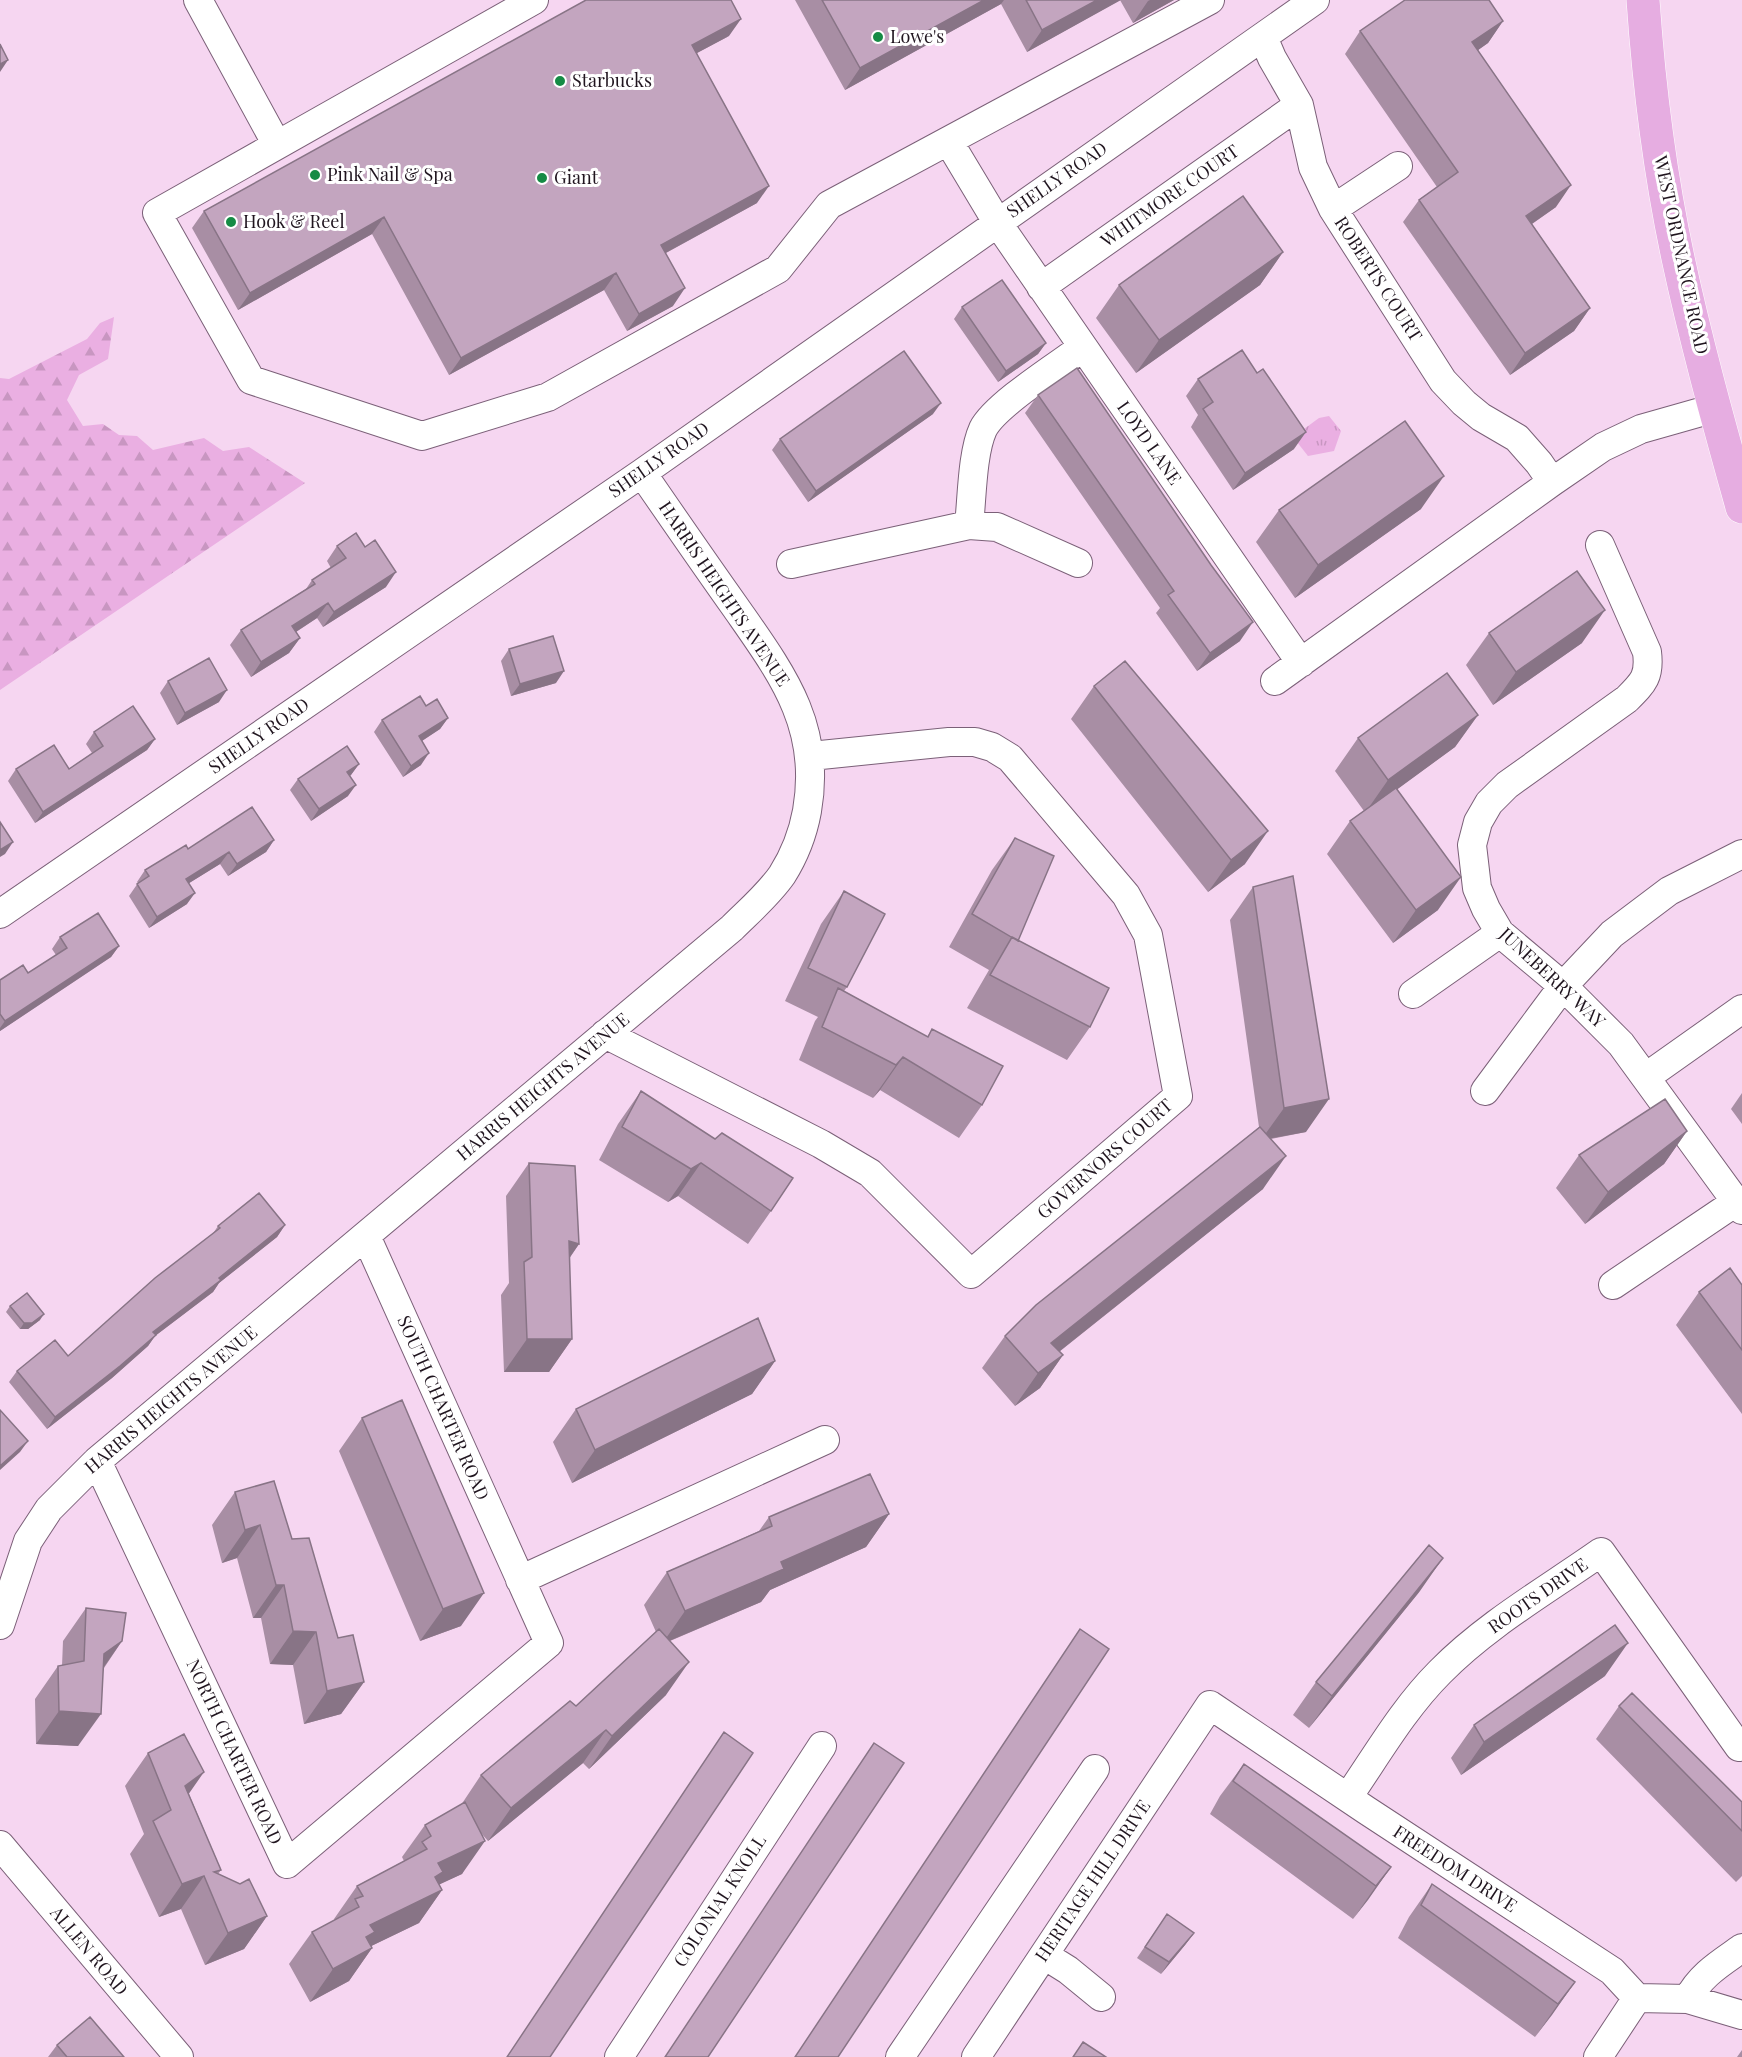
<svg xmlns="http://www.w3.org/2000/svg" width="1742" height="2057" viewBox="0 0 1742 2057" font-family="'Playfair Display',serif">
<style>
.forest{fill:url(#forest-firs)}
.park{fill:url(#park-tufts)}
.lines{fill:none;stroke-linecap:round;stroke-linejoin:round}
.minor-casing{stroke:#7b6078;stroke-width:30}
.major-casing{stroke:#fff;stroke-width:34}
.minor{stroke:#fff;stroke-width:28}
.major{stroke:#e6ade1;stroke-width:33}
.wall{fill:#a88ea4}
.shaded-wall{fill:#887486}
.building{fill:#c3a5bf;stroke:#887486;stroke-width:1.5}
.poi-dot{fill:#158b45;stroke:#fff;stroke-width:2}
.labels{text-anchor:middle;stroke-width:6;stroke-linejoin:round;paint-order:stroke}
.poi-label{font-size:18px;fill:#20151f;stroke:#fff;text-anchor:start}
.street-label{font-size:18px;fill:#20151f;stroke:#fff}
</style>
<defs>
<pattern id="forest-firs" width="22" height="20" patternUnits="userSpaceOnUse" patternTransform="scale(1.5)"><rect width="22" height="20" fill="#eaafe2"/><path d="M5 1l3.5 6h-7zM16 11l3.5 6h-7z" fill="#c896c1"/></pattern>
<pattern id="park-tufts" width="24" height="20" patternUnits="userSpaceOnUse" patternTransform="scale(1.5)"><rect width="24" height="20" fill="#eaafe2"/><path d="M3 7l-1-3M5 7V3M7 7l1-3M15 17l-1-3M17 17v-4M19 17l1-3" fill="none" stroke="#c896c1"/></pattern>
</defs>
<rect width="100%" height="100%" fill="#f6d6f1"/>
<path class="forest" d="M114,317l-6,42 -29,16 -12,25 16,26 20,-2 16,11 18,1 16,14 51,-12 19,13 26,-4 56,36 -305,207v-312l9,1 78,-40 13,-16z"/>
<path class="park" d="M1329,416l12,15 -7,20 -26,5 -15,-19 26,-19z"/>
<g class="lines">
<g class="minor-casing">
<path id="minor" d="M198,0l79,145
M534,0l-377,213 94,167 171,56 126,-39 230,-128 51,-64 381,-205
M1263,37l9,21 27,47 14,62 20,42 110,172 21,22 17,14 36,21 22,25 13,19
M949,142l48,80 304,441
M1333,209l65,-43
M1041,287l258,-182
M969,525c3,-26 3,-72 14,-96 12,-24 76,-64 100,-82
M1600,545l47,107c3,24 -3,30 -20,47l-120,86 -18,18 -11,19 -6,23 5,43 9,21 14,24 63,53 58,58 121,166
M791,564l178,-39 28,2 81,36
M1275,681l277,-199 51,-35 38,-18 74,-21
M0,914l642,-441 673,-473
M1413,994l87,-61
M605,1034l216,110 49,29 101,101 207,-178 -30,-161 -22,-40 -116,-137 -18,-11 -17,-5h-26l-138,14
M1646,1077l96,-68
M1485,1091l78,-105 49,-52 57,-43 73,-37
M1613,1285l123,-83
M97,1461l190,403 262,-221 -183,-407
M520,1580l305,-140
M0,1625l28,-84 21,-32 48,-48 635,-533c17,-17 36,-33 50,-53 12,-19 21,-42 25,-64 15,-85 -25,-137 -71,-203 -32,-45 -63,-90 -94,-135
M1348,1797c29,-42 55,-88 92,-125 46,-47 107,-82 161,-120l138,195
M0,1845l179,212
M1044,1955l24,15 33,27
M1637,1998l51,1 54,16
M1688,1999c12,-24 33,-36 54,-51
M619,2057l203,-311
M900,2057l195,-288
M976,2057l234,-352 156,105 246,161 25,27
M1598,2057l39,-59"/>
</g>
<g class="major-casing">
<path id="major" d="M1643,0c6,86 17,174 35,258 18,84 41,166 64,249"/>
</g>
<use href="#minor" class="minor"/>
<use href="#major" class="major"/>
</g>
<path class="wall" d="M795,0h379l-41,23 -13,-23 -93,52 -26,-48 -156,86z
M1503,21l-15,22 -10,7 78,157 -24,17 58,84 -16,23 -64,44 -107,-153 16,-22 18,-13 -92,-133 15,-23z
M729,36l-32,17 60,150 -91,50 7,53 -46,25 -23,-41 -155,85 -77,-141 -134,76 -46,-82 12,-17z
M1283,252l-23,33 -124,88 -40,-55 23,-33z
M962,307l84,36 -8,11 -40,28 -44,-63z
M1257,373l37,76 -61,41 -42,-63 7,-12 -12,-19 12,-17z
M1038,395l202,246 -43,30 -41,-58 4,-5 -135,-195z
M933,414l-125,88 -36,-52 8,-11z
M1421,509l-126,89 -39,-56 23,-32z
M337,546l49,41 -63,40 -6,-9 -21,14 4,6 -11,15 -38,24 -21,-32 11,-15 65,-41 6,-9 19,-12 -4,-7z
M1489,633l93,10 -89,62 -27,-40z
M509,649l47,34 -45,13 -10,-35z
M168,681l51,21 -42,23 -17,-32z
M1094,686l151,178 -37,28 -137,-173z
M426,706l22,12 -8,11 -18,12 -1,24 -18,12 -29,-45 8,-12z
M1478,715l-23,32 -58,42 41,121 -45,33 -66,-89 23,-33 14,-10 -29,-40 23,-33z
M94,732l61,7 -8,11 -112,73 -27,-42 8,-12h53l23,-16 -6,-9z
M359,764l-9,12 -2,20 -37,25 -21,-31 8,-11z
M1015,838l3,103 72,86 -23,33 -100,-52 22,-38 -40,-23 43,-77z
M274,840l-8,12 -38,24 -8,-12 -31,19 -2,21 -38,24 -20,-32 9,-13 -1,-1 8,-12 43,-21z
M1253,887l53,245 -35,7 -8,50 -204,163 4,3 -23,33 -25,18 -33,-38 23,-32 254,-209 -29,-207z
M844,891l3,96 -3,4 83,46 5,-8 50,76 -23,33 -79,-48 -7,8 -74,-38 16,-39 3,-4 -33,-16 36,-77z
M60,937l59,9 -8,11 -111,74v-51l28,-7 28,-18 -4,-6z
M641,1091l74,48 56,72 -23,33 -70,-48 -10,6 -69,-42 19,-36z
M1742,1093v31l-11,-15z
M1687,1131l-23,33 -79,60 -29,-36 23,-33z
M529,1163l50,81 -10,15 3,80 -23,33h-45l-3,-77 8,-12 -3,-87z
M285,1225l-8,12 -58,46 -6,9 -58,44 -7,10 -36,32 -65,51 -38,-47 8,-11 51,-15 144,-121 6,-9z
M1742,1285v129l-66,-89 23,-33z
M10,1306l30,14 -12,9h-8l-14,-17z
M775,1361l-23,33 -180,89 -19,-41 23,-33z
M362,1418l99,208 -41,15 -81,-190z
M235,1492l57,47 46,99 26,44 -23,32 -37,10 -11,-59 -23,-1 -9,-46h-8l-16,-60 -15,5 -10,-38z
M889,1514l-23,33 -96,43 -9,12 -91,39 -4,54 -77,74 -6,-6 -95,78 -7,-8 -19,41 -23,10 3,6 -23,33 -48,23 1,2 -23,33 -39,21 -21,-38 23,-32 23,-12 -1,-1 23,-33 47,-25 -2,-4 23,-32 36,-20 20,-30 95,-69 80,-74 -12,-27 23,-33 92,-41 10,-14z
M1420,1591l-111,137 -16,-13 23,-33z
M86,1608l36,33 -18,27 -26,78 -42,-2 -1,-45 23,-33h4l1,-25z
M1605,1676l-144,99 -10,-17 23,-33z
M1619,1706l123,96v74l-6,6 -140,-143z
M148,1753l41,41 32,76 -3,4 49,42 -23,33 -39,16 -24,-56 -22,8 -29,-63 14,-20 -19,-48z
M1244,1764l147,103 -38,52 -143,-105 10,-18z
M1432,1884l143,98 -40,55 -137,-99 11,-21z
M1167,1914l27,19 -9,12 -24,29 -24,-16z
M57,2045l67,12h-76z
M1742,2050v7h-5z"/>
<path class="shaded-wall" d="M984,0h20l-3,4 -156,86 15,-22z
M1097,0h24l-94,52 15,-22z
M1150,0h24l-41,23 15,-22z
M741,19l-12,17 -49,26 12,-17z
M1503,21l-15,22 -31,22 15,-23z
M8,60l-8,12v-8z
M1571,185l-15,22 -46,32 16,-23z
M769,186l-12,17 -108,59 12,-17z
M384,217l-12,17 -134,76 12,-17z
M1283,252l-23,33 -124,88 23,-33z
M616,273l-12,17 -155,85 12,-17z
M685,288l-12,18 -46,25 12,-17z
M1590,308l-16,23 -64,44 15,-22z
M1046,343l-8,11 -40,28 8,-11z
M941,403l-8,11 -125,88 8,-11z
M1306,432l-12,17 -61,41 12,-17z
M1444,476l-23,33 -126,89 23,-33z
M396,572l-10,15 -63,40 11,-15z
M328,603l-11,15 -35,23 10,-15z
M1605,610l-23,33 -89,62 23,-33z
M1253,622l-13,19 -43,30 13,-18z
M300,638l-11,15 -38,24 10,-15z
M564,671l-8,12 -45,13 9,-12z
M227,690l-8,12 -42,23 8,-12z
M1478,715l-23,32 -90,66 23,-33z
M448,718l-8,11 -29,19 8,-12z
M155,739l-8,11 -112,73 8,-11z
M429,753l-8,12 -18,12 8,-11z
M359,764l-8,11 -12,8 8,-11z
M356,785l-8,11 -37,25 8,-12z
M1268,831l-23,33 -37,28 23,-32z
M274,840l-8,12 -38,24 9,-12z
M13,842l-8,12 -5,3v-7z
M229,852l-9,12 -42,26 8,-11z
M1461,877l-23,33 -45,33 23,-33z
M195,893l-8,11 -38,24 8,-11z
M119,946l-8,11 -111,74v-3l5,-7z
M903,1057l-23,33 -7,8 23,-33z
M1329,1099l-23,33 -45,8 23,-32z
M1687,1131l-23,33 -79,60 23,-32z
M1286,1156l-23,33 -227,181 15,-27z
M701,1163l-23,33 -10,6 23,-33z
M285,1225l-8,12 -58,46 -6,9 -58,44 -7,10 -36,32 -65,51 8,-12 98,-85z
M569,1241l10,3 -23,33z
M44,1314l-4,6 -12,9h-8l4,-6z
M527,1339h45l-23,33h-45z
M1063,1355l-23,33 -25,18 23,-33z
M775,1361l-23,33 -180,89 23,-33z
M28,1441l-8,11 -20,18v-4z
M889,1514l-23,33 -96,43 -9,12 -99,42 23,-33 96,-49z
M260,1525l-23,33 -15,5 23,-33z
M1443,1558l-23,33 -111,137 23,-32z
M276,1585h8l-23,33h-8z
M484,1593l-23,33 -41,15 23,-32z
M293,1631l23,1 -23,33 -23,-1z
M122,1641l-23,33 5,-20z
M1628,1643l-23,33 -144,99 23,-33z
M689,1662l-23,33 -77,74 23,-33z
M364,1682l-23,32 -37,10 23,-33z
M59,1711l42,3 -23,32 -42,-2z
M606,1730l-23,33 -95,78 23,-33z
M204,1772l-23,33 4,-19z
M485,1841l-23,33 -30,14 10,2 -23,33 -58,28 11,-3 -23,33 -39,21 23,-33 37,-44 68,-62z
M1391,1867l-23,33 -15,19 23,-33z
M204,1876l-23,33 -22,8 23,-33z
M267,1916l-23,33 -39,16 23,-32z
M1194,1933l-9,12 -24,29 8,-12z
M1575,1982l-23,33 -17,22 23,-33z"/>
<path class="building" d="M586,0h145l10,19 -49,26 77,141 -108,59 24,43 -46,26 -23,-41 -155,85 -77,-141 -134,76 -46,-82z
M822,0h162l-124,68z
M1026,0h71l-55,30z
M1405,0h84l14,21 -31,21 99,143 -45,31 64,92 -65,45 -106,-153 39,-28 -98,-141z
M0,44l8,16 -8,4z
M1243,196l40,56 -124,88 -40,-55z
M1002,280l44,63 -40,28 -44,-64z
M1242,350l15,23 6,-4 43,63 -61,41 -42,-64 10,-7 -15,-23z
M904,351l37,52 -125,88 -36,-52z
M1077,368l134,197 42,57 -43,31 -42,-58 6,-4 -136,-196z
M1405,421l39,55 -126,89 -39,-55z
M356,533l9,14 10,-7 21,32 -62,40 -6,-9 -36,23 8,12 -39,24 -20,-32 74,-46 -3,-4 34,-22 -9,-12z
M1577,571l28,39 -89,62 -27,-39z
M553,636l11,35 -44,13 -11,-35z
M209,658l18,32 -42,23 -17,-32z
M1125,661l143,170 -37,29 -137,-174z
M1447,673l31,42 -90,65 -30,-42z
M420,696l6,10 11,-7 11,19 -29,18 10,17 -18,13 -29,-46z
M133,706l22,33 -112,73 -27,-43 38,-24 15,24 34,-23 -9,-14z
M347,746l12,18 -12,8 9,13 -37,24 -21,-30z
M1396,788l65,89 -45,33 -66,-89z
M252,807l22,33 -37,24 -8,-12 -43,27 9,14 -38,24 -20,-33 12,-8 -4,-6 41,-25 2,4z
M0,822l13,20 -13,8z
M1015,838l39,18 -36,85 -46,-27z
M1293,876l36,223 -45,9 -31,-221z
M844,891l41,23 -38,73 -39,-19z
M98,913l21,33 -114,75 -5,-7v-34l23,-15 5,8 39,-25 -7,-11z
M1012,937l97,51 -19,39 -100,-52z
M838,988l90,49 4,-8 71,37 -21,39 -79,-48 -7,8 -74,-38z
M641,1091l74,48 7,-6 71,45 -22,33 -70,-48 -10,6 -69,-42z
M1665,1099l22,32 -79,61 -29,-37z
M1260,1127l26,29 -235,187 12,12 -25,18 -33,-37 31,-31z
M529,1163l46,3 4,78 -10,-3 3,98h-45l-3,-77 8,-5z
M259,1193l26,32 -66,53 2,2 -68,52 3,3 -36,31 -65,51 -38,-46 38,-31 13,16 87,-78 65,-50 -2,-2z
M1730,1268l12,17v65l-43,-58z
M27,1293l17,21 -12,9h-8l-14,-17z
M758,1318l17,43 -180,89 -19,-41z
M402,1400l82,193 -41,16 -81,-191z
M0,1410l28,31 -28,25z
M870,1474l19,40 -108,48 3,7 -99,42 -18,-39 105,-46 -3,-9z
M274,1481l18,58 17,-1 29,100 15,-3 11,47 -37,9 -11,-59 -23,-1 -9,-46h-8l-16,-60 -15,5 -10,-38z
M1429,1545l14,13 -111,138 -16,-14z
M86,1608l40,5 -4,28 -18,13 -3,60 -42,-3 -1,-45 26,-5z
M1615,1625l13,18 -144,99 -10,-17z
M659,1629l30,33 -77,74 -6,-6 -95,78 -30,-33 89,-74 6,5z
M1080,1629l29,20 -271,408h-43z
M1632,1693l110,109v29l-123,-125z
M724,1732l29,21 -203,304h-43z
M184,1734l20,38 -19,14 36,84 -7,2 26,12 9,-5 18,37 -39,17 -24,-57 -22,8 -29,-63 18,-11 -23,-57z
M874,1743l30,20 -196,294h-43z
M1244,1764l147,103 -15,19 -143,-105z
M465,1802l20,39 -47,22 5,9 -8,5 7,13 -72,35 5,7 -9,5 6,11 -39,21 -21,-37 47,-25 -4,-8 8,-3 -6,-10 70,-37 -5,-7 9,-6 -6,-11z
M1432,1884l143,98 -17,22 -137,-99z
M1167,1914l27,19 -25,29 -24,-15z
M90,2017l34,40h-57l-10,-12z
M1083,2042l23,15h-33z"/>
<g class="poi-dot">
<circle cx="878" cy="37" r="6"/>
<circle cx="560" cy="81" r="6"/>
<circle cx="315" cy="175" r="6"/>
<circle cx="542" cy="178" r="6"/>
<circle cx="231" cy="222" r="6"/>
</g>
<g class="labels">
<g class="poi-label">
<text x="890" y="43">Lowe's</text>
<text x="572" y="87">Starbucks</text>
<text x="327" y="181">Pink Nail &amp; Spa</text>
<text x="554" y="184">Giant</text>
<text x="243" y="228">Hook &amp; Reel</text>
</g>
<g class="street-label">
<text transform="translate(1057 180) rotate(-35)" y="6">SHELLY ROAD</text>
<text transform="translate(1170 196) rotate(-35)" y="6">WHITMORE COURT</text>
<text transform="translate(1681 255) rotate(78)" y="6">WEST ORDNANCE ROAD</text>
<text transform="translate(1378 279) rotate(57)" y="6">ROBERTS COURT</text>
<text transform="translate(1149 443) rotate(55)" y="6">LOYD LANE</text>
<text transform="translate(659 460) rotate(-35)" y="6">SHELLY ROAD</text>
<text transform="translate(724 594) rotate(56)" y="6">HARRIS HEIGHTS AVENUE</text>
<text transform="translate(259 736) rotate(-35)" y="6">SHELLY ROAD</text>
<text transform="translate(1552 978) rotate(43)" y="6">JUNEBERRY WAY</text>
<text transform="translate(543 1087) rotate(-40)" y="6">HARRIS HEIGHTS AVENUE</text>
<text transform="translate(1105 1159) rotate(-41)" y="6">GOVERNORS COURT</text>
<text transform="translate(171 1400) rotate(-40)" y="6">HARRIS HEIGHTS AVENUE</text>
<text transform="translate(443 1408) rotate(66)" y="6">SOUTH CHARTER ROAD</text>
<text transform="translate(1538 1596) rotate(-35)" y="6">ROOTS DRIVE</text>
<text transform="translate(234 1752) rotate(65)" y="6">NORTH CHARTER ROAD</text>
<text transform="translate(1455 1869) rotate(33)" y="6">FREEDOM DRIVE</text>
<text transform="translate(1093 1881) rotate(-56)" y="6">HERITAGE HILL DRIVE</text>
<text transform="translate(720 1901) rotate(-57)" y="6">COLONIAL KNOLL</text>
<text transform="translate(89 1951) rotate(50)" y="6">ALLEN ROAD</text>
</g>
</g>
</svg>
